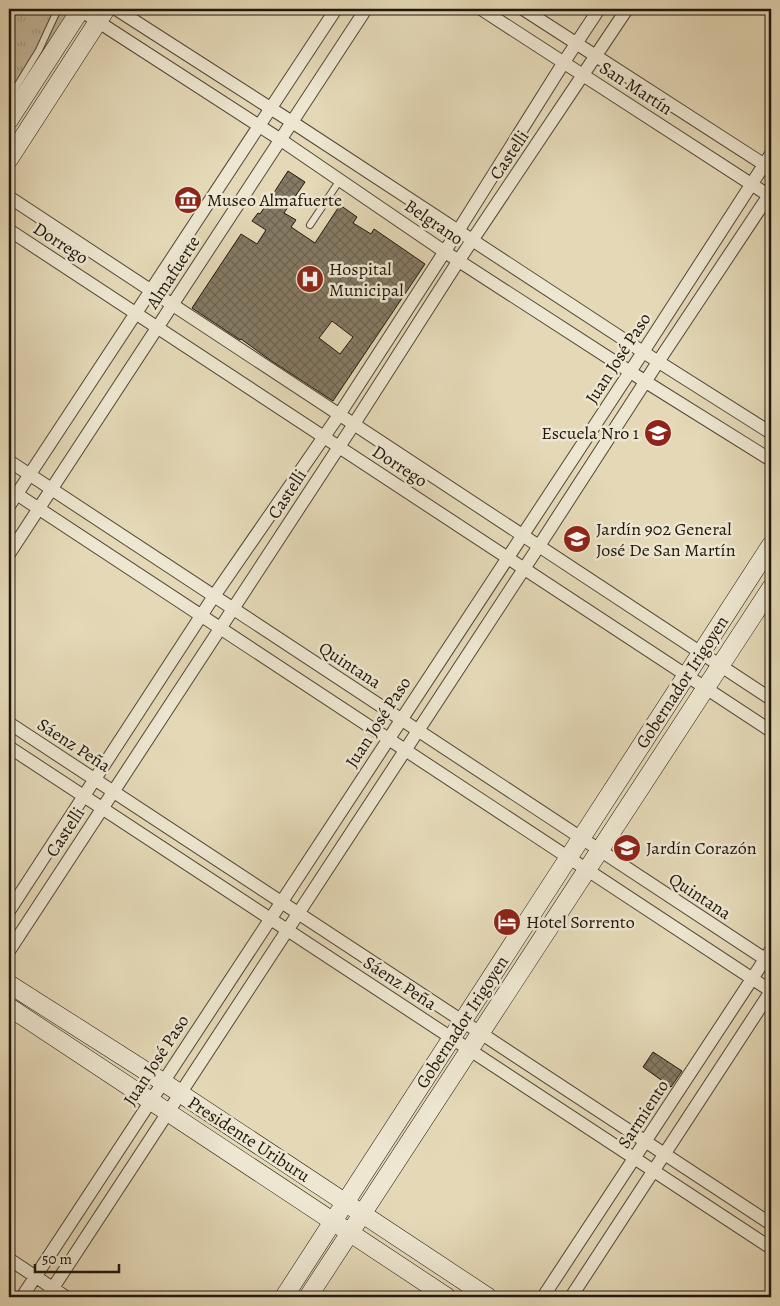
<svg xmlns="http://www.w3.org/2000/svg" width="780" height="1306" viewBox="0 0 780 1306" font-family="Alegreya,serif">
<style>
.park{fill:url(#park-tufts);stroke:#716753}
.building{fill:url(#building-cross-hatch);stroke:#1f170d;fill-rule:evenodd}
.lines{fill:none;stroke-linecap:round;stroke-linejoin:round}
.lane-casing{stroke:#504737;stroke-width:8}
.street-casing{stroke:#504737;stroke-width:14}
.secondary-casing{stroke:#1f170d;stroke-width:19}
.lane{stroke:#ede6d0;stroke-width:6}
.street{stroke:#ede6d0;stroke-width:12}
.secondary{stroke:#ede6d0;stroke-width:18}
.labels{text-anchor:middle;stroke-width:5;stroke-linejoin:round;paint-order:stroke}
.street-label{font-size:18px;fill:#1f170d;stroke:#ede6d0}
.poi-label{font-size:18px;fill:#1f170d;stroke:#ede6d0;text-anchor:start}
</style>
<defs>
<pattern id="park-tufts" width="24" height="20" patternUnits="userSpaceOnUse" patternTransform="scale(1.25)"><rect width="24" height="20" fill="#c3b799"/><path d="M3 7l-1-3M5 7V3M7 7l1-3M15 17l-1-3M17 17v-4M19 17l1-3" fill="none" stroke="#a79d83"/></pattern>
<pattern id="building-cross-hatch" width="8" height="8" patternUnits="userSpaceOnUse" patternTransform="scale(1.25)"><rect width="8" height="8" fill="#857b65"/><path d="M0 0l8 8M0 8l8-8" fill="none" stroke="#6c6452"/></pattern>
</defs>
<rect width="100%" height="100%" fill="#e4d8b6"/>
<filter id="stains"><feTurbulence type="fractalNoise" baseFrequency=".004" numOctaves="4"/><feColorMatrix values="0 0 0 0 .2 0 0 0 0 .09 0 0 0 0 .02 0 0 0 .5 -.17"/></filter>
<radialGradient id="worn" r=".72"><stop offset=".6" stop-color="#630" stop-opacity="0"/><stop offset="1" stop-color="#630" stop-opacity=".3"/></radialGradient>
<path class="park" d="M9,9h64l-64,99z"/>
<path class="building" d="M288,171l17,11 -21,31 12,7 -5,7 24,16 25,-38 17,12 -4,6 18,11 3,-5 51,35 -92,137 -63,-41 -29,-21 -1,1 -48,-32 49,-74 16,10 9,-14 -14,-9 6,-8 2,1zM332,321l21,16 -13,17 -21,-16z
M653,1052l29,19 -11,16 -28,-20z"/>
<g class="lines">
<g class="lane-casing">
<path id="lane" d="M9,99l30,-49 19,-41
M310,225l30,-45"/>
</g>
<g class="street-casing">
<path id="street" d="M116,9l176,113 351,230 128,81
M481,9l290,188
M523,9l248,160
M80,10l201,130 164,112 201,130 125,78
M9,197l762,502
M9,230l762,501
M9,461l762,502
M9,489l762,502 -200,306
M9,506l327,-497
M9,554l357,-545
M9,723l762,501
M9,747l762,501
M9,911l205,-315 125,-181 119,-184 106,-169 35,-53
M9,951l345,-527 105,-164 168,-251
M9,1259l57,38
M22,1297l621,-945 128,-198
M47,1297l492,-751 119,-184 113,-170
M543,1297l228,-347"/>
</g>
<g class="secondary-casing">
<path id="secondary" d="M9,120l72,-111
M9,159l97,-150
M9,984l154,98 325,215
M9,1007l438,290
M284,1297l487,-752
M308,1297l463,-709"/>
</g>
<use href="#lane" class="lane"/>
<use href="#street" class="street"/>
<use href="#secondary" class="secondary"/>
</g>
<defs>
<g id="museum-disc" transform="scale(1.4375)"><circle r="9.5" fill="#8f2418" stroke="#ede6d0"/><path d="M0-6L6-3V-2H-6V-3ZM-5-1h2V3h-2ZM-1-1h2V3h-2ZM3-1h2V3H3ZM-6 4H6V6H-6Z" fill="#fff"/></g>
<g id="hospital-disc" transform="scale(1.4375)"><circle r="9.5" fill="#8f2418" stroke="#ede6d0"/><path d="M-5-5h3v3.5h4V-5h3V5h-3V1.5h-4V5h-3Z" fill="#fff"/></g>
<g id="school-disc" transform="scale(1.4375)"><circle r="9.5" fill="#8f2418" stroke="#ede6d0"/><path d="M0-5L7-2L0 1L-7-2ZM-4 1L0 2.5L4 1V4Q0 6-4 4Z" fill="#fff"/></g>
<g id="hotel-disc" transform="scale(1.4375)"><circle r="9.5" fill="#8f2418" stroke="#ede6d0"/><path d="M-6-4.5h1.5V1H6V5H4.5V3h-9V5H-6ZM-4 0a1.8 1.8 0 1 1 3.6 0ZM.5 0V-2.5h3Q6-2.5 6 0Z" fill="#fff"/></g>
</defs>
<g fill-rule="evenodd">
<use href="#museum-disc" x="188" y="200"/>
<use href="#hospital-disc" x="310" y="279"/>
<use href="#school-disc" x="658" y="433"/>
<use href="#school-disc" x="577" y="539"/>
<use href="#school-disc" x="627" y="848"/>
<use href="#hotel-disc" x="507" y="922"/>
</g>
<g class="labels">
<g class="street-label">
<text transform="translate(636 88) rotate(33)" y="6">San Martín</text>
<text transform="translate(509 155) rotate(-56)" y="6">Castelli</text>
<text transform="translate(434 222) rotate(34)" y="6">Belgrano</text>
<text transform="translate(61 243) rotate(33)" y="6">Dorrego</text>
<text transform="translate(173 272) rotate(-57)" y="6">Almafuerte</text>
<text transform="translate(618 358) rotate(-57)" y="6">Juan José Paso</text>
<text transform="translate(400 466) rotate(33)" y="6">Dorrego</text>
<text transform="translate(287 494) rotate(-57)" y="6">Castelli</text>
<text transform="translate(350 665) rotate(33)" y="6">Quintana</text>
<text transform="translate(682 682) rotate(-57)" y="6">Gobernador Irigoyen</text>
<text transform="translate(378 722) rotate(-57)" y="6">Juan José Paso</text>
<text transform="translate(74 745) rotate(33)" y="6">Sáenz Peña</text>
<text transform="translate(65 832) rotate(-57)" y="6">Castelli</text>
<text transform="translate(700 896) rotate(33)" y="6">Quintana</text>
<text transform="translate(400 983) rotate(33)" y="6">Sáenz Peña</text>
<text transform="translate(462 1022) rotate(-57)" y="6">Gobernador Irigoyen</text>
<text transform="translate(156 1060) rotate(-57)" y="6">Juan José Paso</text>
<text transform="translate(643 1114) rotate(-57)" y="6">Sarmiento</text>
<text transform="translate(249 1139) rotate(33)" y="6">Presidente Uriburu</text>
</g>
<g class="poi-label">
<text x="207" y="206">Museo Almafuerte</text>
<text x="329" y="275">Hospital<tspan x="329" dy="21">Municipal</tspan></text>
<text x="639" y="439" text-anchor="end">Escuela Nro 1</text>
<text x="596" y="535">Jardín 902 General<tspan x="596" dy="21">José De San Martín</tspan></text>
<text x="646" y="854">Jardín Corazón</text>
<text x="526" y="928">Hotel Sorrento</text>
</g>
</g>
<rect width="780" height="1306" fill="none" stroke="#e4d8b6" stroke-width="30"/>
<rect x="10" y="10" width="760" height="1286" fill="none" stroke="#1f170d" stroke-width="2.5"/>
<rect x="15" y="15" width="750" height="1276" fill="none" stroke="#1f170d"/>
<path d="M35 1264v8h84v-8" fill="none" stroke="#1f170d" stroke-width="2.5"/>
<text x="42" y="1264" font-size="15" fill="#1f170d" stroke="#ede6d0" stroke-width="4" paint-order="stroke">50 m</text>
<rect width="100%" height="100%" filter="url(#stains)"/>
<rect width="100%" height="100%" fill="url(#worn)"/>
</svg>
